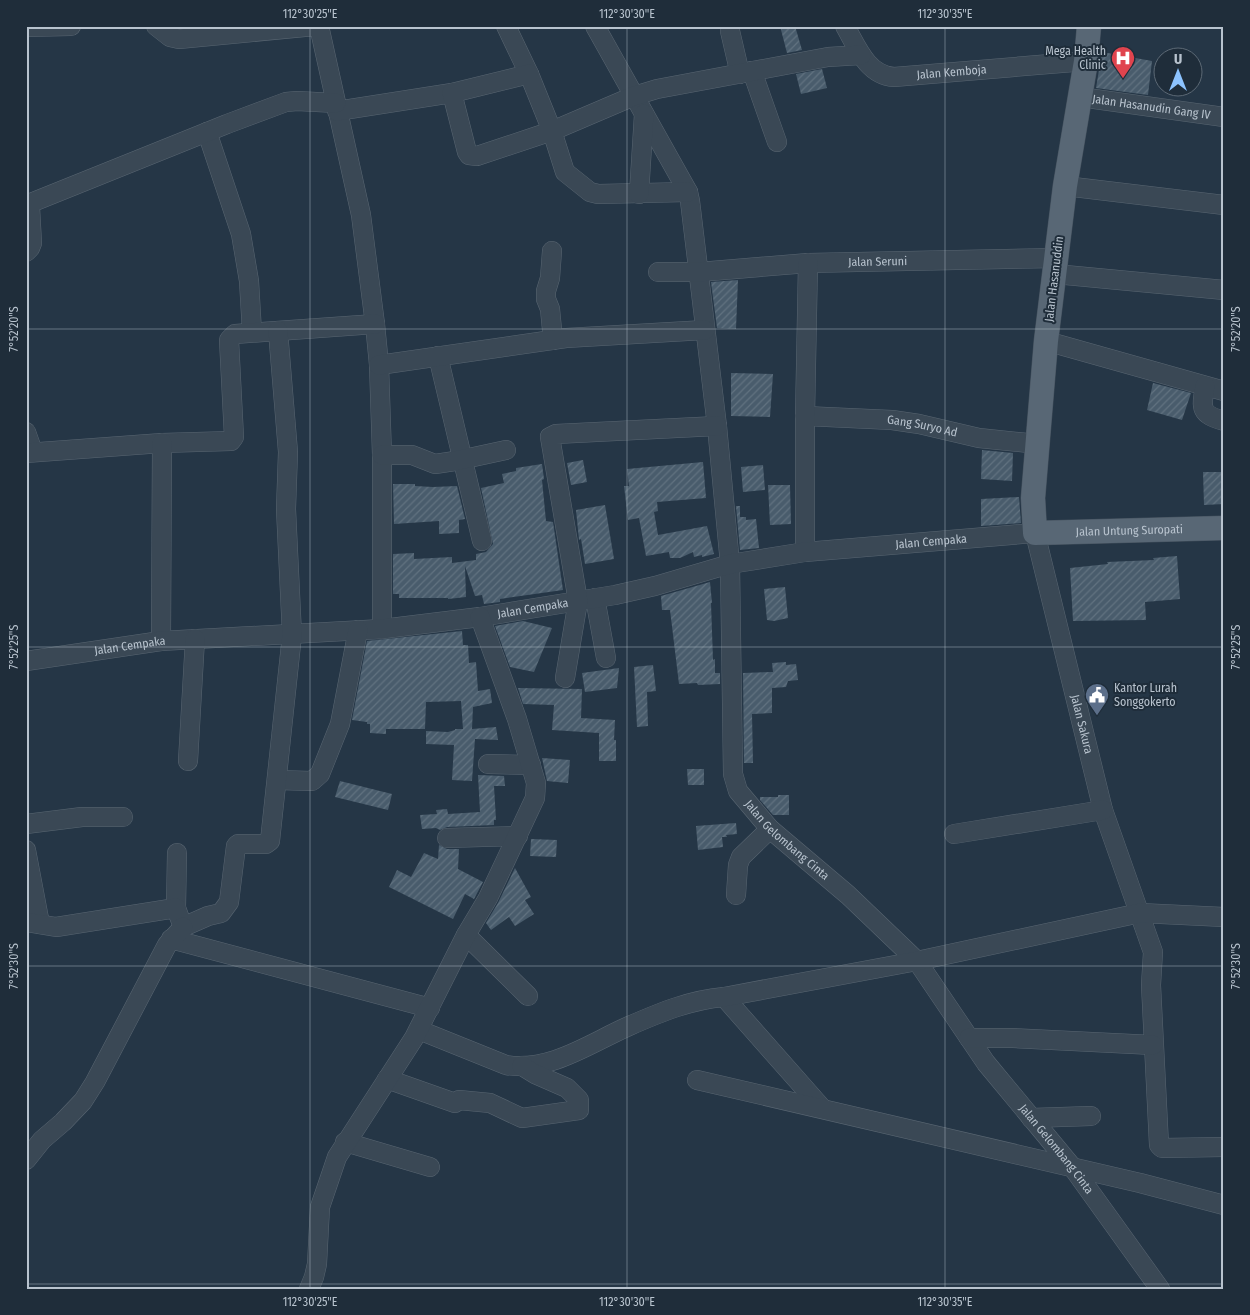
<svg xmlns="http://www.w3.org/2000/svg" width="1250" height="1315" viewBox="0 0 1250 1315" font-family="'Fira Sans Condensed',sans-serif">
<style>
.building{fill:url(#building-hatch)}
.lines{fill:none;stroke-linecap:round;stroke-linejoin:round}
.minor-casing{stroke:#596672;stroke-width:20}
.major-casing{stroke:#44515e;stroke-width:25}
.minor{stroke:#3a4855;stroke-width:19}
.major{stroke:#586775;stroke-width:24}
.ticks{fill:none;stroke:#b8c3ce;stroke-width:1;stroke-opacity:0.45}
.labels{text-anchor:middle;stroke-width:4;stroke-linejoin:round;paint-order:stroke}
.poi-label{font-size:12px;fill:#b8c3ce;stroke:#1f2d3a;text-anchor:end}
.street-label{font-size:12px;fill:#b8c3ce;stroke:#1f2d3a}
.neatline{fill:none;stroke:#b8c3ce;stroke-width:2}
.ticks-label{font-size:12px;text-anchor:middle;fill:#b8c3ce}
</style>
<defs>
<pattern id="building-hatch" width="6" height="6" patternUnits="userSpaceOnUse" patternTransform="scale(1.25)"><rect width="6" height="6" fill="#495c6c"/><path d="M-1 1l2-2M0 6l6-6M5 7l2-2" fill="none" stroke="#617280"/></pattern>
</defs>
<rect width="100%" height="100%" fill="#253646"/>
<path class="building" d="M780,26h15l7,24 -15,3z
M1102,52l50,9 -4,34 -52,-7z
M822,69l5,19 -26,6 -5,-20z
M738,280l-2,49 -19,-1 -6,-46z
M731,373l42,1 -3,43 -39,-1z
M1153,383l38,10 -9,27 -35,-10z
M982,450l31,3 -1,28 -31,-2z
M583,460l4,22 -16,3 -4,-22z
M703,462l3,36 -49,4 1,9 -4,1 4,23 49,-9 7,28 -12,3v-2l-8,2 -1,-5 -13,6h-10l-1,-6 -23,4 -7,-38 -11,2 -4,-34h5l-2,-17z
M542,464l2,15 -2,1 4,41 7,1 10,68 -63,9v3l-16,2 -2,-9 -7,1 -10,-30 1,31 -18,2v-1h-49v-4h-6v-40l21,-1v6l38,-2v6l24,-3v-6l10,-2 7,-8 -12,-56 23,-5 -2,-9 14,-3v-3z
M763,465l2,25 -22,2 -2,-25z
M1203,472h21v32l-20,1z
M393,484h22v2l18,1 24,-1 8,33 -6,1v13l-20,1v-13l-45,3z
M768,485h22l1,39 -21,1z
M1019,497l2,26 -40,3v-27z
M605,505l9,54 -29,5 -4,-25 -2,1 -3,-30z
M736,506h4v11h6v3l10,-1 3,29 -19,2z
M1177,556l3,43 -35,3 1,18 -73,1 -3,-53 38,-4 -1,-2 47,-2 -1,-2z
M710,582l2,21h-1l2,57 2,-1v14h5v11l-22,1 -1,-2 -18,1 -9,-74h-8l-1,-14z
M785,587l3,31 -14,3 -7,-1 -3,-31z
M523,621l29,7 -18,44 -24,-5 -15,-41z
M462,631l1,14h5l1,18 7,-1 2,29 12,-2 2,14 -19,4 -1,22 24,-2 2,13 -23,-1 -3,42 -20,-1 2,-35 -28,-1v-13l22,1 7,-2v-1h8l-2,-28 -35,1 -1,27h-39v5l-16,-1v-9h-3v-2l-15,-2 15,-79z
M786,662v3l10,-1 2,16 -10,1 -2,6 -14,1v25l-20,1 1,49h-9l-1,-90 30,-1 -1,-9z
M653,665l3,26 -9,1 1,34 -11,1 -3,-60z
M619,668l-2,20 -32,4 -3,-19z
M518,688l64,1 -1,29 34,2 -1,20h2v21h-17v-28l-47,-3 2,-25 -31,-1z
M542,758l28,2 -2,23 -21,-2z
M687,769h17v16h-16z
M478,775l26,1 1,10h-11l2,34h-2v5l-47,2 -7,3 -4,-2 -14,1 -2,-14 17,-1 -1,-4 11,-1 1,5 32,-2z
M340,781l52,13 -4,16 -53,-13z
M778,795h11v20h-16l-13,-15v-3h18z
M736,823l1,11 -11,1 1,2h-5l1,10 -25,3 -2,-24z
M531,839l26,1 -1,17 -26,-1z
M439,845l8,4h12l-1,20 25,13 -9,17 -9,-5 -12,25 -64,-32 8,-17 14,7 13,-24 14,6z
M515,868l16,29 -6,3 9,14 -19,12 -6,-9 -18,13 -5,-7 12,-20z"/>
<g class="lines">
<g class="minor-casing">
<g id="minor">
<path d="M156,26l14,11 9,2 136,-13"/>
<path d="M319,26l42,189 14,109 4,41 3,90v174"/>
<path d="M506,26l23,48"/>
<path id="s1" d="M595,26l93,166 2,9 27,225 13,138 3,210 5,17 32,38 78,66 69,66 69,102 87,105 87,121"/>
<path id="s2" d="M845,26c12,21 22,49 49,51l192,-16"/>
<path d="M26,27l45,-1"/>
<path d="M730,31l10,43"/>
<path d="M752,71l25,71"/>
<path id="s3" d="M1080,97l144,20"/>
<path d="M337,111l115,-18"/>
<path d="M207,132l34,102 8,47 3,51"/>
<path d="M1065,186l159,19"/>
<path d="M688,192l-90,2 -8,-2 -25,-20 -13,-41 -23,-57 -77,19 15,59 2,3 8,1 75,-25 82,-35 23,-7 171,-32 33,-2"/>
<path d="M639,194l5,-80"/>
<path d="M552,251l-2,27 -4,13v8l4,10 3,31"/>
<path d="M26,252l4,-4 2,-5 -2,-36 3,-5 194,-78 59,-22 11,-1 39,2"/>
<path id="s4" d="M658,272h41l109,-9 249,-5"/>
<path d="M1055,274l169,16"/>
<path d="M1046,341l178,50"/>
<path d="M438,356l44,185"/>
<path d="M379,365l187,-27 139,-8"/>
<path d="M1205,386c-4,23 -5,28 19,35"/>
<path id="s5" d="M805,416l87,4 27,4 60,14 59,6"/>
<path d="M26,432l7,20"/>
<path d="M26,453l136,-10 69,-2 3,-4 -5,-97 6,-6 140,-10"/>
<path d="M382,455h30l23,9 20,-3 51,-11"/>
<path d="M805,552v-136l3,-153"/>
<path d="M595,598l11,60"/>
<path d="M161,641l1,-198"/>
<path id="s6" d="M26,661l135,-20 221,-12 98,-12 135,-22 40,-9 75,-22 75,-12 230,-19 68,277 50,142 -2,33 8,160 3,3 62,-1"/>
<path d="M565,678l13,-77 -28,-164 6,-3 161,-8"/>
<path d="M188,761l7,-122"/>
<path d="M488,764l43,1"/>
<path d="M277,780l35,1 8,-7 20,-50 18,-94"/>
<path d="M26,824l56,-7h41"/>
<path d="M954,834l149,-24"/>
<path d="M447,838l71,-2"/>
<path d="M26,850l14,74"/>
<path d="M736,895l2,-30 3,-8 29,-28"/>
<path d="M176,908l1,-55"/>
<path d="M26,922l30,5 120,-19 7,19 25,-11 13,-3 8,-11 7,-56 2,-2h28l4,-3 22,-206 -6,-126 2,-57 -10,-121"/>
<path d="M466,935l62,61"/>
<path d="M171,939l259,69"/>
<path d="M724,997l98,111"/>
<path d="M419,1030l87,35c45,7 84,-22 123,-39 32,-14 61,-26 95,-29l193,-36 223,-48 84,4"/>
<path d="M969,1038h44l140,7"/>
<path d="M387,1079l68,24 4,-3 31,3 32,15 57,-8v-10l-12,-12 -32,-14 -13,-8"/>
<path d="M697,1080l443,103 84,22"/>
<path d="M1031,1118l60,-2"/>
<path d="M345,1142l85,25"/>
<path d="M26,1160l16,-20 21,-18 20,-21 12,-19 72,-137 16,-18"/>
<path d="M309,1289l5,-12 3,-13 3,-57 17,-50 77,-119 52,-103 22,-37 47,-100 1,-15 -19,-64 -37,-102"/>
</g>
</g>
<g class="major-casing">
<g id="major">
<path id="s7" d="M1089,26l-3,35 -21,125 -19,155 -13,157 2,35 189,-5"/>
</g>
</g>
<use href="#minor" class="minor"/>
<use href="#major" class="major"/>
</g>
<path class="ticks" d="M310,26v1263M627,26v1263M945,26v1263M26,329h1198M26,647h1198M26,966h1198M26,1284h1198"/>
<defs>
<g id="hospital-pin" transform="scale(1.25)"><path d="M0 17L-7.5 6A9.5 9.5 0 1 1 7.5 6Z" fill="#e0444e" stroke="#1f2d3a"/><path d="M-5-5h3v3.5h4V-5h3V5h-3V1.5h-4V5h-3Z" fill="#fff"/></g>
<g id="civic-pin" transform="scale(1.25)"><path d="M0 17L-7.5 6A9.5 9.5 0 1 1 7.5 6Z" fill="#5c6f8a" stroke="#1f2d3a"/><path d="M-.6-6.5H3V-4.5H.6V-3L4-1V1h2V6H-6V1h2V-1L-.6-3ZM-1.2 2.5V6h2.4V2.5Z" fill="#fff"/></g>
</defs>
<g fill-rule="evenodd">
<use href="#hospital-pin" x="1123" y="58"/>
<use href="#civic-pin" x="1097" y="695"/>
</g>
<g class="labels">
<g class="poi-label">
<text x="1106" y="55">Mega Health<tspan x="1106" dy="14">Clinic</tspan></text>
<text x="1114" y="692" text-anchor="start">Kantor Lurah<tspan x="1114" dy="14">Songgokerto</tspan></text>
</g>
<g class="street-label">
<text dy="4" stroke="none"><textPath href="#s2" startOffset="132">Jalan Kemboja</textPath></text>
<text dy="4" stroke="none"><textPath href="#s3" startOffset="72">Jalan Hasanudin Gang IV</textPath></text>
<text dy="4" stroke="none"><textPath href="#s4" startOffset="220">Jalan Seruni</textPath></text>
<text transform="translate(1054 279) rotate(-83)" y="4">Jalan Hasanuddin</text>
<text dy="4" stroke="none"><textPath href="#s5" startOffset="118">Gang Suryo Ad</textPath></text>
<text dy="4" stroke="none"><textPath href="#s7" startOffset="605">Jalan Untung Suropati</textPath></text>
<text dy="4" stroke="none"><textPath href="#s6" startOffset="915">Jalan Cempaka</textPath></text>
<text dy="4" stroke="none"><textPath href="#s6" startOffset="510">Jalan Cempaka</textPath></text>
<text dy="4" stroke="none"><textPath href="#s6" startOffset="105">Jalan Cempaka</textPath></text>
<text dy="4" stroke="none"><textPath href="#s6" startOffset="1216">Jalan Sakura</textPath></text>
<text dy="4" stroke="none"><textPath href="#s1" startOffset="862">Jalan Gelombang Cinta</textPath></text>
<text dy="4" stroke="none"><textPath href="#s1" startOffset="1274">Jalan Gelombang Cinta</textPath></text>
</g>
</g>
<rect width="1250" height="1315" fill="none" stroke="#1f2d3a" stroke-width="55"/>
<g transform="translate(1178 72)"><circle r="24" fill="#1f2d3a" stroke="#5c6975"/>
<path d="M0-4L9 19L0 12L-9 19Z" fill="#8cc3ff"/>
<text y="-8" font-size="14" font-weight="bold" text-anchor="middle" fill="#b8c3ce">U</text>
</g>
<rect x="28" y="28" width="1194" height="1260" class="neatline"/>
<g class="ticks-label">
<text x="310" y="18">112°30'25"E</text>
<text x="627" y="18">112°30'30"E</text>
<text x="945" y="18">112°30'35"E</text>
<text transform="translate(14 329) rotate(-90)" y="4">7°52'20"S</text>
<text transform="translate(1236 329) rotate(-90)" y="4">7°52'20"S</text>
<text transform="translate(14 647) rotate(-90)" y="4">7°52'25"S</text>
<text transform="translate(1236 647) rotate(-90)" y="4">7°52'25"S</text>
<text transform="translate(14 966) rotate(-90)" y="4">7°52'30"S</text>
<text transform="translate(1236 966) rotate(-90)" y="4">7°52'30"S</text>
<text x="310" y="1306">112°30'25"E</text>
<text x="627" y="1306">112°30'30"E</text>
<text x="945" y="1306">112°30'35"E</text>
</g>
</svg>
